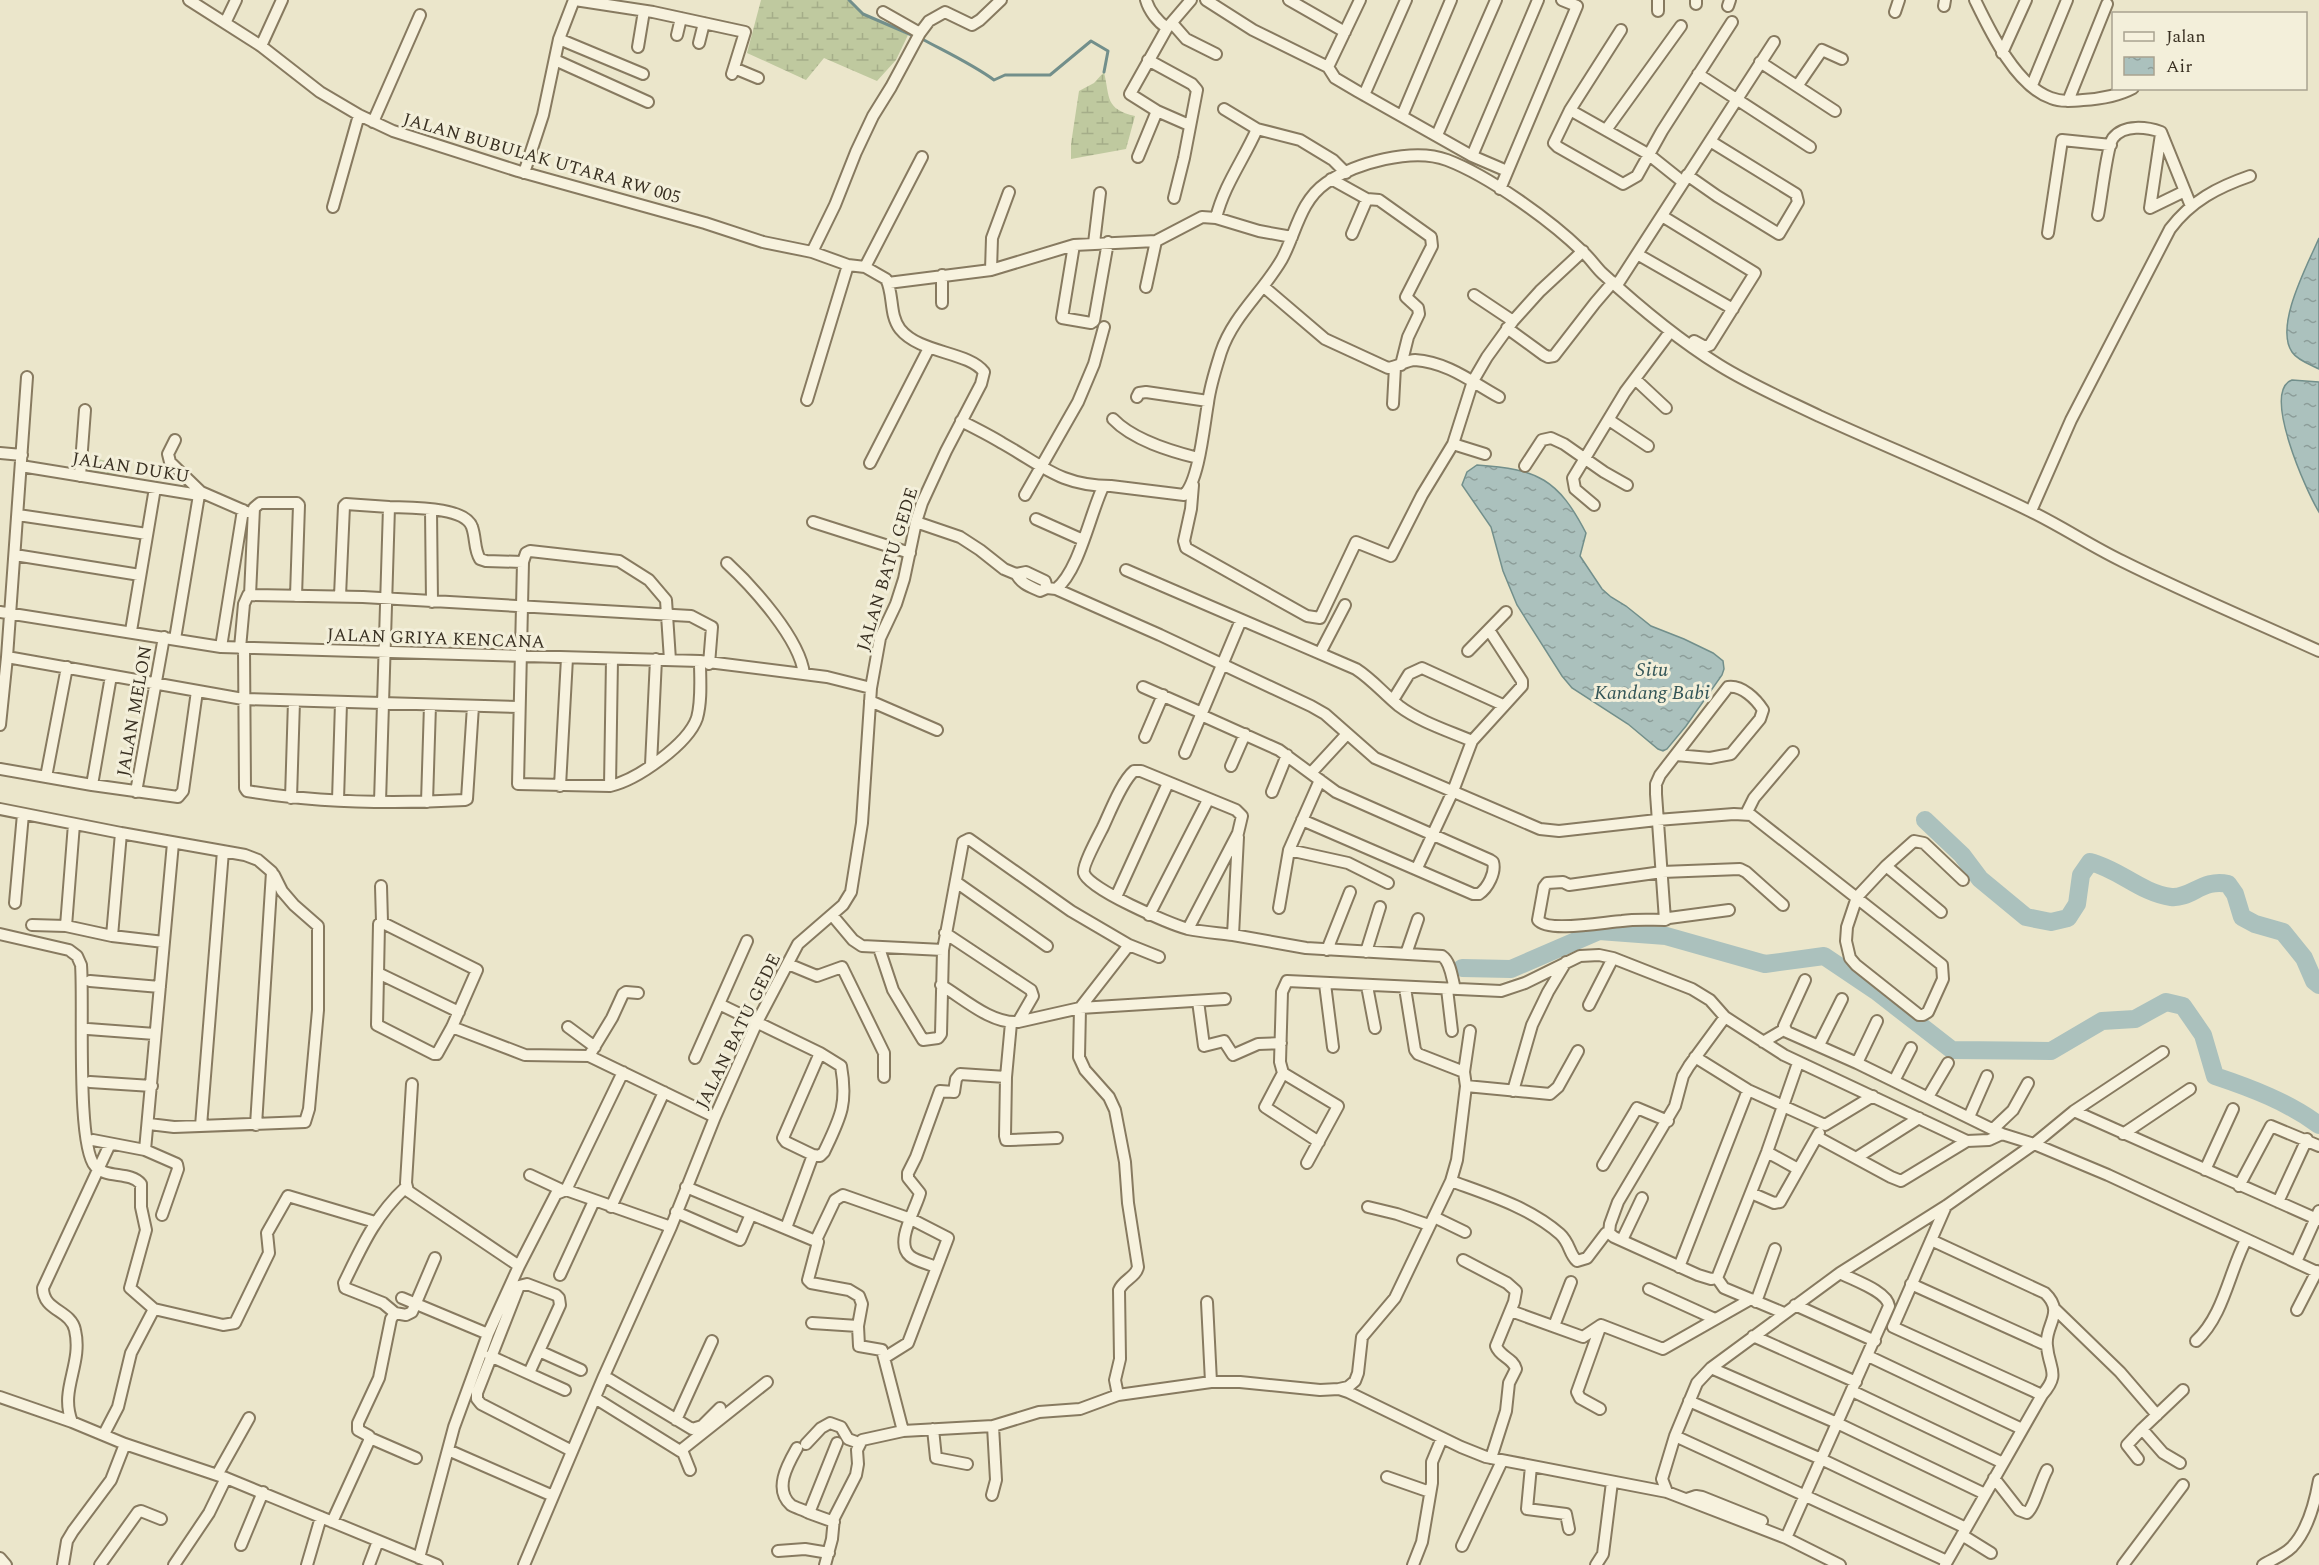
<svg xmlns="http://www.w3.org/2000/svg" width="2319" height="1565" viewBox="0 0 2319 1565" font-family="Spectral,serif">
<style>
.wetland{fill:url(#wetland-marsh)}
.pitch{fill:#bfc99f}
.water{fill:url(#water-ripples);stroke:#728f8b;stroke-width:1.5}
.lines{fill:none;stroke-linecap:round;stroke-linejoin:round}
.stream{stroke:#728f8b;stroke-width:3}
.river{stroke:#abc1bd;stroke-width:18}
.minor-casing{stroke:#877a60;stroke-width:14}
.minor{stroke:#f7f2de;stroke-width:10}
.labels{text-anchor:middle;stroke-width:6;stroke-linejoin:round;paint-order:stroke}
.street-label{font-size:18px;fill:#393022;stroke:#f3efda}
.water-label{font-size:20px;font-style:italic;fill:#335557;stroke:#f3efda}
</style>
<defs>
<pattern id="wetland-marsh" width="20" height="14" patternUnits="userSpaceOnUse" patternTransform="scale(1.5)"><rect width="20" height="14" fill="#bfc99f"/><path d="M1 5h8M5 5V1M11 12h8M15 12V8" fill="none" stroke="#a5ad89"/></pattern>
<pattern id="water-ripples" width="26" height="14" patternUnits="userSpaceOnUse" patternTransform="scale(1.5)"><rect width="26" height="14" fill="#abc1bd"/><path d="M2 4q2-2 4 0t4 0M15 11q2-2 4 0t4 0" fill="none" stroke="#8c9d99"/></pattern>
</defs>
<rect width="100%" height="100%" fill="#ebe6cb"/>
<path class="wetland" d="M761,0h88l14,14 45,21 -12,25 -19,21 -53,-23 -18,22 -59,-27z
M1104,72c6,26 1,37 31,44l-9,33 -55,10v-15l8,-53 15,-8z"/>
<path class="pitch" d="M92,458l26,5 -2,14 -27,-4z"/>
<path class="water" d="M2319,238v131c-8,-4 -22,-9 -27,-17 -18,-26 16,-88 27,-114z
M2292,380l27,2v130c-12,-19 -58,-121 -27,-132z
M1477,465c61,4 81,14 109,68l-6,23 22,33 9,8 15,9 25,20 33,13 29,14 10,8 1,8 -2,6 -36,51 -19,23 -4,2 -5,-2 -30,-25 -56,-36 -10,-12 -45,-71 -14,-34 -12,-44 -29,-42 5,-13z"/>
<g class="lines">
<path class="stream" d="M849,0l14,14 51,22
M922,39c24,13 50,25 72,41l11,-5h45l41,-34 17,10 -4,21"/>
<path class="river" d="M1925,820l37,35 18,24 46,38 25,5 17,-4 9,-14 4,-29 9,-13c29,7 51,31 81,35 20,2 32,-19 57,-13l7,10 7,23 13,7 28,8 21,26 10,23 5,4
M1462,968l49,1 88,-38 67,5 99,28 59,-8 52,35 76,59 99,1 51,-30 33,-2 31,-17 17,4 20,29 12,41c36,12 73,26 104,49"/>
<g class="minor-casing">
<path id="minor" d="M189,0l72,46 59,46 39,23 34,16 125,40 187,52 58,19 49,10 36,13 17,2 21,12c8,15 3,36 14,50 20,25 68,22 84,43l-3,12 -35,67 -24,52 -6,19 -12,57 -8,25 -16,34 -9,50 -9,135 -11,69 -8,13 -45,39 -41,78 -42,95 -44,110 -67,149 -80,189
M575,0l78,12 92,20 -13,42
M1146,0c3,11 12,22 21,28
M1206,0l47,30 75,37 7,11 22,13 115,65 35,15
M1289,0l56,32
M1658,0v11
M1696,0v4
M1975,0c15,31 41,86 76,98 10,4 21,3 32,2 17,-1 35,-4 50,-12
M1728,6l2,-6
M1944,6l1,-6
M883,12l37,21
M1895,12l4,-12
M225,23l11,-23
M1172,23l14,16 30,15
M1621,30l-51,80 -16,33 4,4 65,37 14,-8 25,-45 70,-109
M677,35l4,-17
M559,39l84,35
M699,43l5,-20
M261,46l21,-46
M638,47l6,-36
M2002,53l24,-53
M555,60l93,42
M1148,60l44,24 5,6 -13,68 -10,40
M1760,62l75,49
M1328,67l32,-67
M734,68l24,10
M1698,74l112,73
M1798,85l24,-35 20,9
M2032,85l35,-85
M1364,95l42,-95
M2068,101l39,-97
M1224,109l33,20 43,11 33,20 13,13
M1570,110l78,44 35,28
M1402,116l49,-116
M373,122l47,-107
M1189,125l-32,-14 -27,-17 37,-66 24,-28
M1606,130l75,-104
M2161,134l-11,74 35,-17
M1437,135l59,-135
M1472,156l66,-156
M1138,157l19,-46
M524,173l19,-58 16,-76 15,-39
M1687,175l30,21 62,38 19,-32 -2,-8 -86,-53
M1331,179l36,20 12,1 52,37 1,9 -26,51 12,11 1,6 -11,23 -7,28
M1500,189l77,-183 -15,-6
M333,207l26,-92
M2098,215c3,-14 9,-69 15,-77 11,-14 34,-11 48,-6l30,74
M1662,216l93,57 -45,72 -5,2 -11,-6
M1216,218c8,-33 28,-59 41,-89
M2048,233l14,-93 49,5
M1352,234l15,-35
M1094,243l6,-50
M1074,245l-12,73 29,5 3,-2 14,-79
M812,252l23,-47 21,-53 17,-36 18,-29 29,-54 9,-12 16,-9 27,13 8,-5 21,-20
M1637,254l96,55
M865,267l57,-110
M991,270l1,-32 17,-46
M888,283l103,-13 83,-25 82,-4 46,-24 14,1 43,13 33,6
M1617,285l157,-243
M1146,287l10,-46
M1264,287l61,52 63,29c9,-1 19,-8 27,-8 32,2 57,22 84,37
M1474,295l39,26
M942,303v-28
M1507,328l37,27 4,2 6,-1 41,-53 18,-21
M1635,379l31,29
M1137,397l2,-4 7,-1 62,9
M807,400l41,-135
M1393,404l2,-37
M1113,419c20,21 57,32 85,39
M1609,420l39,26
M961,421c14,7 28,14 41,22 41,23 59,43 109,43l73,9c15,-14 20,-70 24,-92 2,-17 8,-35 13,-51 12,-36 42,-60 61,-93 14,-26 18,-58 44,-76 29,-20 87,-36 121,-23 42,16 103,60 135,91 8,7 13,15 20,22 37,34 75,66 117,92 32,20 67,35 100,51 70,32 142,61 211,95 31,15 61,35 92,50 64,32 131,60 197,90
M175,440l-7,14 2,8 31,30 46,20
M1453,444l32,10
M0,453l22,2
M870,463l59,-115
M21,466l178,29 -24,144
M1525,466l17,-26 9,-2 13,6 40,28 23,13
M80,476l5,-66
M1193,485l-2,24 -7,32 2,7 121,68 13,2 36,-76 35,14 31,-61 31,-51 20,-63 14,-24 26,-36 27,-30 43,-40
M1025,495l53,-93 16,-38 10,-37
M1594,505l-19,-16 -2,-11 52,-86 45,-60
M389,507c20,1 76,-1 83,20 4,11 2,23 8,32l6,2 37,1
M431,510l1,92
M2031,511l40,-91 99,-191c21,-28 48,-42 80,-53
M18,515l129,19
M1036,519l47,21
M813,522l97,31
M916,522l44,15 20,13 24,19 12,5 10,-2 19,9 2,7
M15,555l125,20
M727,563c26,24 73,76 77,111
M1126,570l230,99c17,11 28,25 43,37 21,16 50,25 73,35
M1016,574c6,10 13,12 24,17l7,-3 9,1 104,46 151,71 14,8 50,44 165,71 19,2 98,-11 77,-6 17,1 191,150 1,14 -15,33 -5,3h-4l-63,-50 -6,-7 -4,-17 1,-14 10,-30 29,-31 28,-25 10,2 39,37
M1056,589c23,-18 34,-75 47,-102
M250,595l4,-87 6,-5h37l2,2 -3,91
M340,596l4,-90 2,-2 43,3 -9,295
M0,612l221,35 479,14 127,16 44,11
M131,631l24,-143
M221,647l22,-137
M240,648l4,-44 4,-9 115,2 328,19 21,11 -3,37
M244,648l1,140 2,3c72,12 146,13 218,9l2,-1 6,-93
M1468,651l38,-39
M1320,653l25,-48
M7,657l236,42 276,8
M670,660l-4,-60 -17,-20 -30,-19 -89,-10 -4,2 -3,9 -1,44 -4,178 92,2c27,-6 78,-42 87,-68 5,-18 3,-39 3,-57
M1143,687l59,26
M1393,700l16,-26 13,-6 81,37
M870,701l67,29
M1201,715l78,35 57,42 154,68 3,2c3,10 -5,26 -14,32h-6l-171,-74
M0,725l7,-68 20,-280
M1145,737l18,-42
M1185,753l56,-133
M651,765l5,-106
M1231,766l14,-32
M0,769l92,16 86,12 5,-6 14,-100
M1311,773l36,-39
M46,777l21,-110
M92,785l19,-109
M560,786l7,-128
M610,786l2,-127
M136,792l28,-155
M1272,792l15,-37
M291,798l3,-97
M338,800l3,-97
M427,802l3,-97
M0,809l121,24
M1746,814l8,-16 39,-46
M1238,837l-5,98 73,13 136,8c9,6 10,23 13,33
M1289,850l59,13 40,20
M1886,866l55,46
M1417,868l36,-77 19,-50 50,-55v-5l-33,-51
M956,882l91,64
M381,886l1,36
M1116,897l52,-114
M15,903l8,-89
M1279,908l10,-58 31,-70
M1729,910l-60,8 -4,2c-15,0 -29,-1 -43,1 -17,1 -74,12 -84,-1l6,-33 3,-4 16,-1 6,3 93,-13 78,-3 6,3 37,33
M832,915l21,25 9,6 81,4 -2,84 -3,4 -15,2 -30,-50 -14,-42
M1149,915l59,-115
M1665,920l-9,-126v-10l4,-9 68,-88c14,-2 28,12 35,23l-3,9 -29,35 -21,4 -34,-3
M381,922l96,48 -25,57 -15,27h-3l-57,-29 2,-101z
M32,925l34,1 46,10 52,6
M66,926l8,-102
M1188,929l50,-96 4,-17 -6,-6 -95,-39h-7c-12,10 -24,41 -31,56 -4,8 -21,39 -19,46 4,16 86,51 104,56 14,3 30,4 45,6
M0,934l69,16 8,6 4,9c3,35 -5,180 14,201 11,13 35,5 46,18v23l5,23 -16,58 24,21 69,16 12,-2 34,-70 -2,-20 21,-37 87,26
M112,936l9,-103 124,22 13,5 14,12 -16,253
M943,950l20,-108 6,-3 102,72 58,34 30,12
M1327,950l23,-58
M1366,952l14,-45
M1406,954l12,-35
M788,964l29,12 25,-9 42,86v24
M378,973l81,39
M1805,980l-21,46 3,6 70,31 145,71 32,10 74,31 211,98
M90,981l70,6
M1325,984l8,63
M941,985c22,13 50,39 77,37l15,-26 -2,-6 -86,-57
M1367,986l8,42
M1447,989l5,42
M1198,1001l6,45 20,-5 9,14 25,-11 23,-1
M719,1004l101,49 21,13c7,39 -1,52 -17,86l-4,4 -7,-1
M1589,1005l24,-47
M1018,1022l62,-14 145,-9
M1011,1023l-5,54 -1,59 1,4h4l47,-2
M452,1027l73,28 64,1 126,61
M568,1027l27,20
M88,1029l67,5
M1763,1042l22,-13
M1819,1045l23,-46
M589,1056l23,-38 11,-24 3,-2 12,1
M1695,1057l53,33 77,35 48,-29
M695,1058l52,-117
M1857,1063l20,-42
M1464,1072l6,-41
M1283,1073l-18,34 54,35
M1894,1081l17,-33
M90,1082l62,4
M412,1084l-6,99 2,8 111,75
M1466,1086l84,8 8,-7 20,-36
M1513,1091l19,-66 16,-33 18,-30
M1928,1097l20,-34
M2074,1111l245,109
M1969,1117l18,-41
M149,1124l25,3 131,-5 4,-13 9,-99v-84l-24,-21 -12,-14 -8,-16
M201,1126l22,-275
M1993,1129l20,-19 15,-27
M2123,1134l67,-45
M1817,1137l74,40 10,4 66,-40
M93,1140l52,10 32,14 1,5 -16,46
M145,1150l28,-307
M1767,1152l31,17
M1856,1158l63,-40
M1307,1163l31,-57 -55,-33 -3,-11 2,-70 5,-11 214,10 24,-8 55,-27 19,-1 14,3 79,31 18,11 15,17 59,38 183,86 22,-1 13,-6
M1603,1165l34,-57 31,13
M2205,1170l28,-61
M530,1175l32,15
M1451,1181c38,14 78,26 109,53 10,9 9,20 17,27l10,-3 19,-25h3
M2239,1186l32,-60 48,20
M686,1187l132,55 -10,38 3,3 38,7 10,6 3,8 -4,22 1,20 23,4 21,81
M566,1190l57,-118
M1751,1193l23,10 6,-1 39,-69
M2278,1202l29,-63
M1946,1206l-53,121 149,68
M611,1207l53,-115
M1368,1207l29,7 32,11
M676,1212l64,28 11,-26
M1434,1217l31,15
M786,1228l27,-73 -27,-13 -3,-4 37,-85
M1609,1233l5,4 84,38 13,4 6,-1 50,-126 31,-89
M1609,1233l1,-9 8,-22 57,-96 8,-30 6,-10 36,-49
M816,1240l19,-40 8,-5 68,24 37,19 -40,105 -24,15
M1622,1240l20,-42
M1931,1240l114,53c21,20 -1,32 2,53 2,24 14,27 -5,49l-97,170
M1463,1260l44,23 9,8 -2,11 -18,44c4,11 17,12 20,23l-7,14 -3,28 -15,47
M2296,1262l23,-51
M936,1267c-7,-3 -20,-6 -26,-11 -16,-13 6,-47 10,-63l-12,-15v-5l8,-16 24,-66 14,1 2,-13 4,-5 46,3
M1679,1267l69,-177
M560,1275l34,-74
M1717,1278l7,10 60,25
M1911,1284l135,61
M1649,1289l66,30
M402,1298l86,36
M1207,1302l4,80
M1756,1302l19,-53
M1795,1305l80,36
M2055,1309l65,63 37,43
M2297,1310l20,-39
M1511,1311l72,26 18,-12 62,24 88,-50
M395,1313l-12,-10 -38,-15 -1,-5c18,-37 31,-67 62,-96
M812,1323l46,3
M1554,1326l17,-44
M1753,1336l103,46
M2196,1341c28,-26 33,-69 50,-101
M539,1351l42,19
M490,1356l75,34
M1868,1356l154,73
M1711,1368l126,55 148,71
M529,1373l31,-68 -1,-7 -3,-3 -29,-11 -8,2 -42,107v6l4,5 91,47
M604,1376l88,53 10,-3 18,-18
M1339,1389l9,-2 7,-6 3,-8 4,-36 33,-39 56,-117 6,-21 9,-74 -2,-14 -46,-18 -3,-4 -10,-62
M1852,1391l151,72
M1118,1395l-3,-15 5,-21 -1,-69c4,-10 17,-13 19,-23l-10,-64 -3,-41 -10,-52 -6,-13 -24,-27 -6,-13 1,-49 49,-63
M0,1397l72,25 53,22 101,34 211,87
M595,1398l85,53 87,-69
M1689,1401l132,58 145,69
M1600,1409l-20,-11 -3,-6 24,-67
M676,1420l36,-79
M72,1422c-13,-33 11,-57 3,-92 -4,-20 -32,-19 -32,-42l67,-144
M933,1429l3,29 31,6
M104,1434l14,-27 13,-54 23,-44
M1675,1436l272,125
M370,1438l46,20
M806,1444l15,-16 9,-5 11,4 7,12 11,4
M797,1448c-9,16 -24,41 -6,57 5,3 13,5 18,8
M448,1450l105,46
M682,1450l8,20
M2138,1459l-11,-14 15,-16
M2180,1463l-17,-10 -21,-24 41,-39
M1531,1466l-4,43 39,5 3,15
M217,1475l32,-57
M1387,1477l43,15
M1994,1478l25,32 8,3c7,-5 14,-33 20,-43
M1667,1492l-5,-13 13,-43 22,-53 14,-15 129,-95 106,-67 88,-62 40,-33 89,-59
M992,1495l4,-15 -3,-54
M1687,1499l9,-3 6,1 60,24
M332,1522l37,-81v-5l-11,-6v-7l21,-45 12,-59 4,-6 11,2 6,-3 23,-54
M834,1522l-25,-9 28,-70
M1962,1535l29,18
M1786,1538l103,-232c-2,-15 -36,-26 -49,-33
M241,1545l22,-53
M1462,1546l40,-85
M778,1551l27,-2 24,4
M0,1558l6,7
M419,1558l35,-131 34,-93 31,-68 37,-72 10,-4 105,37
M63,1565l4,-24 6,-10 38,-51 14,-36
M100,1565l38,-53 3,-1 20,8
M174,1565l35,-52 17,-35
M307,1565l14,-48
M369,1565l9,-24
M825,1565l7,-26 2,-21 22,-43 2,-11 -1,-14 5,-10 41,-9 90,-5 46,-14 41,-3 38,-14 93,-13h29l80,8 19,-1 9,3 113,55 25,10 181,35 119,46 54,27
M1413,1565l9,-23 10,-59v-21l10,-24
M1596,1565l7,-11 9,-72
M2123,1565l60,-80
M2263,1565c10,-6 21,-10 29,-18 16,-17 23,-44 27,-67"/>
</g>
<use href="#minor" class="minor"/>
</g>
<g class="labels">
<g class="street-label">
<text transform="translate(542 158) rotate(16)" y="6">JALAN BUBULAK UTARA RW 005</text>
<text transform="translate(131 467) rotate(9)" y="6">JALAN DUKU</text>
<text transform="translate(887 569) rotate(-73)" y="6">JALAN BATU GEDE</text>
<text transform="translate(436 638) rotate(2)" y="6">JALAN GRIYA KENCANA</text>
<text transform="translate(134 711) rotate(-80)" y="6">JALAN MELON</text>
<text transform="translate(738 1031) rotate(-64)" y="6">JALAN BATU GEDE</text>
</g>
<g class="water-label">
<text x="1652" y="676">Situ<tspan x="1652" dy="23">Kandang Babi</tspan></text>
</g>
</g>
<rect x="2112" y="12" width="195" height="78" fill="#f3efda" stroke="#a9a390" stroke-width="1.5"/>
<rect x="2124" y="32" width="30" height="9" fill="#f7f2de" stroke="#a9a390" stroke-width="1.5"/>
<text x="2166" y="42" font-size="18" fill="#393022">Jalan</text>
<rect x="2124" y="57" width="30" height="18" fill="url(#water-ripples)" stroke="#a9a390" stroke-width="1.5"/>
<text x="2166" y="72" font-size="18" fill="#393022">Air</text>
</svg>
